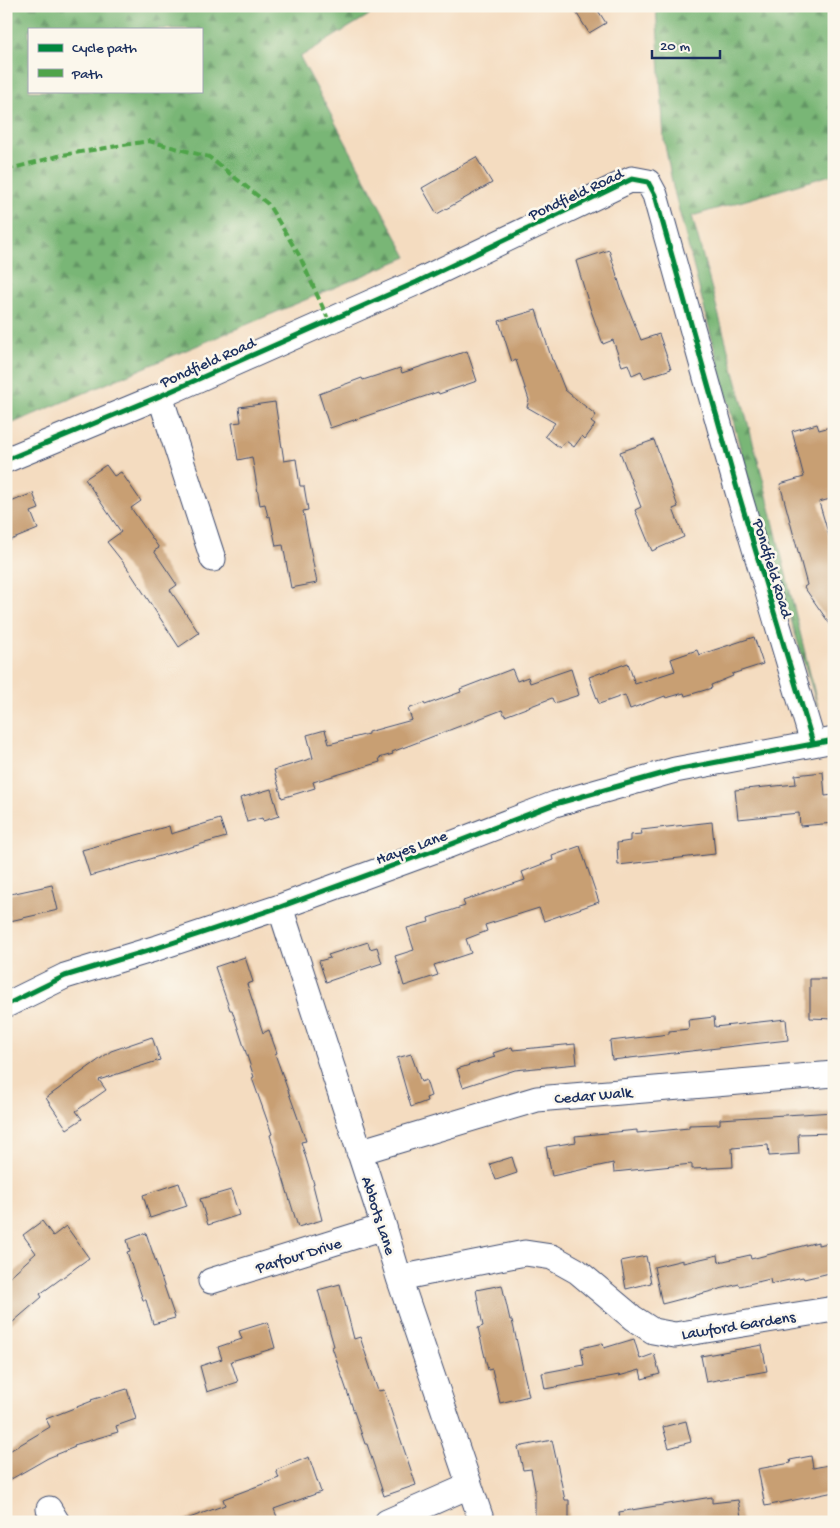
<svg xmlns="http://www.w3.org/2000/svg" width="840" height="1528" viewBox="0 0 840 1528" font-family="'Gochi Hand',sans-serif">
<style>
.forest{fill:url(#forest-firs);stroke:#4a726a;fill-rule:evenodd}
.building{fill:#c89f73}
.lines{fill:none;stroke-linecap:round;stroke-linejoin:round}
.minor-casing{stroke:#3c496d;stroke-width:27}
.minor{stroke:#fff;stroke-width:25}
.quiet{stroke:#4fa44a;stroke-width:4;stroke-dasharray:8 4;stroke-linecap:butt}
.cycleway-casing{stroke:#fbf7ec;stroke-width:8}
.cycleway{stroke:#00873e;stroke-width:5}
.labels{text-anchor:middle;stroke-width:5;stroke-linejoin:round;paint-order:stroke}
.street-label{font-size:16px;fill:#1b2f5e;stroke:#fbf7ec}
</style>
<defs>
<pattern id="forest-firs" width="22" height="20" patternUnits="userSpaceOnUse" patternTransform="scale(1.25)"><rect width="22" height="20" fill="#79b676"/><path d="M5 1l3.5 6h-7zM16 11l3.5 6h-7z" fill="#629464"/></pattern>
</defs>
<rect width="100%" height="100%" fill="#fbf7ec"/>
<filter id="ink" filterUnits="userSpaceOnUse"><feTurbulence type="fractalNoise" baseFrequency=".02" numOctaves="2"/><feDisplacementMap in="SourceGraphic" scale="10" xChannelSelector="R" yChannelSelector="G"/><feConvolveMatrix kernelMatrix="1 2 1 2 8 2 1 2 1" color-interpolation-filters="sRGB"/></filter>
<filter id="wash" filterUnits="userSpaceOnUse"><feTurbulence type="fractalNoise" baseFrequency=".0096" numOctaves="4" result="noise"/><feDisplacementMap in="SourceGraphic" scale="20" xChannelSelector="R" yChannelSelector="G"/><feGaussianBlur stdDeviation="1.12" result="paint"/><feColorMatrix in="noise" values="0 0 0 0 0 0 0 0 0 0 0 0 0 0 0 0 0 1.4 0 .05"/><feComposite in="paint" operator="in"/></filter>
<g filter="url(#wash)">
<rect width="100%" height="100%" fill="#f4dcc0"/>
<path class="forest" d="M6,6h378l-84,51 107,200 -401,169zM29,29h172v62h-172z
M656,6h178v168l-142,42 71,263 56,232 -70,-229 -76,-295 -9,-47z"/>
<g id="blocks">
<path class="building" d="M572,6h23l11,17 -17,10z
M476,157l16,26 -55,31 -15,-26z
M609,250l14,45 18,45 18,-6 12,35 -27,9 -3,-7 -9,4 -4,-11 -6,2 -9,-26 -10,4 -13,-36 -14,-47z
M536,310l16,50h1l12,30 31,25 -5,7 4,3 -10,14 -3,-3 -8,11 -8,-6 -6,7 -15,-12 10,-13 -28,-16 2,-7 -13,-40 -4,2 -13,-41z
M467,351l10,30 -38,13 -1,-2 -108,36 -11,-34 43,-16 1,2 37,-12 2,5z
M275,402l9,59 12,-2 4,27h4l4,24 -5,1 14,72 -26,5 -8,-43 -7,1 -6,-30 -2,1 -3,-13 -5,1 -8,-48 -14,3 -6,-37 9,-1 -2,-15z
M817,424l2,6 15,-4v72l-15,4 15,51v77l-30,-43 3,-2 -27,-101 24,-7 -12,-46z
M654,440l24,67 -5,2 11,28 -32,14 -17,-41 6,-3 -21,-55z
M106,465l8,11 7,-4 20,29 -10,7 28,40 -5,3 23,34 -7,5 29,43 -20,14 -53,-81 -19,-24 14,-10 -36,-53z
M33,493l6,16 -8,3 7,17 -32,13v-38z
M754,637l9,27 -31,10 1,2 -22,9 1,3 -27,8 -1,-3 -18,5 -1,-2 -35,13 -5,-14 -26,9 -10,-27 39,-14 7,21 40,-13 -4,-12 26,-9 2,5z
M512,669l5,12 11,-4 2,6 41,-14 8,26 -25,8 -2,-5 -47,18 -3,-6 -110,42 1,2 -14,4 1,4 -67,20 2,6 -33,10 -8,-28 39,-12 -6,-23 18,-5 4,14 39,-10v-2l44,-12 -4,-11 16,-6 1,2 36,-13 -1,-3z
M823,772l2,24 9,-1v28l-34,3 -1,-13 -61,6 -3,-29 61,-6 -1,-9z
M271,789l8,27 -16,5 -1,-3 -15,4 -7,-24z
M220,819l6,18 -136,39 -8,-26 87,-24 2,8z
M712,822l3,32 -97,11 -1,-22 13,-2v-6l12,-1 -1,-4z
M580,846l19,56 -55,19 -5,-13 -54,17 2,6 -21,8 5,14 -37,12 4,10 -34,11 -9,-30 19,-6 -7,-22 22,-6 -1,-4 37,-12 -2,-5 62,-21 -3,-8 31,-12 -1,-4z
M52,885l6,25 -48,11 -4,-16v-10z
M368,942l2,7 7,-2 5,16 -56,19 -7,-21 11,-3 -2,-3z
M245,957l8,25 -6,2 16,49 6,-3 8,23 -2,1 31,87 -5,1 13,42 -1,1 9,35 -24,7 -28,-92 2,-1 -20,-56 2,-1 -22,-67h-2l-15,-43z
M810,979h24v40l-24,-1z
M714,1017l1,10 71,-8 2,21 -176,20 -2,-19 59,-7v-3l20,-2 -1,-9z
M152,1037l8,23 -61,20 7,10 -30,21 6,8 -15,10 -21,-31 65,-47z
M575,1044l2,20 -62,6 -52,17 -6,-18 38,-12 -2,-4 19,-6 1,3z
M411,1054l10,28 5,-2 5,16 -5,2 1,3 -16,6 -14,-49z
M834,1112v21l-36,1 1,20 -30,2 -1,-11 -36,3 1,19 -41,2v-5l-78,8 -1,-9 -61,13 -6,-29 30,-5 -1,-6 62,-6v3l52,-5v-3l31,-1v-5z
M512,1157l5,16 -21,7 -6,-16z
M179,1183l8,23 -37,12 -7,-23z
M231,1190l8,25 -31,10 -8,-26z
M42,1221l11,15 13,-10 23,32 -49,36 2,3 -36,31v-48l30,-27 -13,-18z
M146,1233l29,85 -22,6 -7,-24h-3l-16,-48 3,-1 -3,-11z
M818,1242v3l16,-3v30l-30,7 -1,-2 -32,7 -1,-5 -30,7 -1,-2 -77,20 -8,-37 29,-7v3l35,-8 1,7 31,-7 1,4z
M646,1256l5,27 -25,6 -5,-28z
M340,1284l14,55 6,-2 18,54 6,-1 32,95 -32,11 -17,-52h-2l-33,-97 2,-1 -16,-56z
M502,1285l8,35h2l17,76 -29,7 -8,-34 -4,1 -10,-42 5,-2 -7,-36z
M268,1322l7,26 -44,13 7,21 -31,10 -7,-26 22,-7 -4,-12 24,-8 -3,-8z
M634,1339l6,20 14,-5 6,20 -18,5 -2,-9 -21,6v-1l-74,14 -3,-16 42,-8 -3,-17 22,-5 1,5z
M762,1345l5,26 -61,11 -5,-26z
M127,1389l9,30 -20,7 2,6 -44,13 1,2 -27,11 -42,24v-29l44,-26 -4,-8 46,-18 -1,-1z
M686,1421l5,21 -22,6 -6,-21z
M552,1440l13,60h4v22h-34v-32l-4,-21 -8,1 -5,-23z
M811,1456l2,12 21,-4v28l-69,14 -7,-37 33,-6 -1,-3z
M309,1457l12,35 -47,17 3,8 -12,5h-81v-2l41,-15 -2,-6 56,-21 -3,-8z
M712,1497v6l26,-3 4,22h-122l-1,-10z"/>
</g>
</g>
<g filter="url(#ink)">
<use href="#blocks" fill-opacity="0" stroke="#3c496d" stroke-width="1"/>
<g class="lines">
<g class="minor-casing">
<path id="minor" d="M160,396l53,163
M6,460l154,-64 257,-114 215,-103 16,3 7,13 81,290 77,258
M280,907l104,320 15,51 83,244
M6,1005l59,-29 92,-28 123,-41 169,-62 106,-41 120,-34 159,-30
M359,1152l178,-53 297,-25
M399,1278l126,-25 27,4 25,14 56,47 20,13 22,4 159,-26
M211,1281l173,-54
M49,1509l8,13
M387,1522l82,-36"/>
</g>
<use href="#minor" class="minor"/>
<path class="quiet" d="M6,170l56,-15 87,-14 60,16 59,47 31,51 30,66"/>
<g class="cycleway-casing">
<path id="cycleway" d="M6,460l154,-64 257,-114 215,-103 16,3 7,13 81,290 77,258
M6,1005l59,-29 92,-28 123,-41 169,-62 106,-41 120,-34 159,-30"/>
</g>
<use href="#cycleway" class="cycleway"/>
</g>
</g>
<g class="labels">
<g class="street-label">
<text transform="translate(575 193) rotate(-25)" y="6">Pondfield Road</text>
<text transform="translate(207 361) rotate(-24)" y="6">Pondfield Road</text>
<text transform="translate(774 568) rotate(73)" y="6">Pondfield Road</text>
<text transform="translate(411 846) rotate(-20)" y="6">Hayes Lane</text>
<text transform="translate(593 1094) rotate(-5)" y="6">Cedar Walk</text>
<text transform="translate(380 1215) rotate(72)" y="6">Abbots Lane</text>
<text transform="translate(298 1254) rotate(-17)" y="6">Parfour Drive</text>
<text transform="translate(738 1324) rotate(-9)" y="6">Lawford Gardens</text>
</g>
</g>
<rect width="840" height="1528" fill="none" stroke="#fbf7ec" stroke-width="25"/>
<rect x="28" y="28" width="175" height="65" fill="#fbf7ec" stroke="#a1a7b3"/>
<rect x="38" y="44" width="25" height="8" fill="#00873e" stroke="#a1a7b3"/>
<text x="72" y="52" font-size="15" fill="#1b2f5e">Cycle path</text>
<rect x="38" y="69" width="25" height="8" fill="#4fa44a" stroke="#a1a7b3"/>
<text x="72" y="78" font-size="15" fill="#1b2f5e">Path</text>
<path d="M652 50v8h68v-8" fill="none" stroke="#1b2f5e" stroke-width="2.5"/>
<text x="660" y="50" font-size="15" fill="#1b2f5e" stroke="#fbf7ec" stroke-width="4" paint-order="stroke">20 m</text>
</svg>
